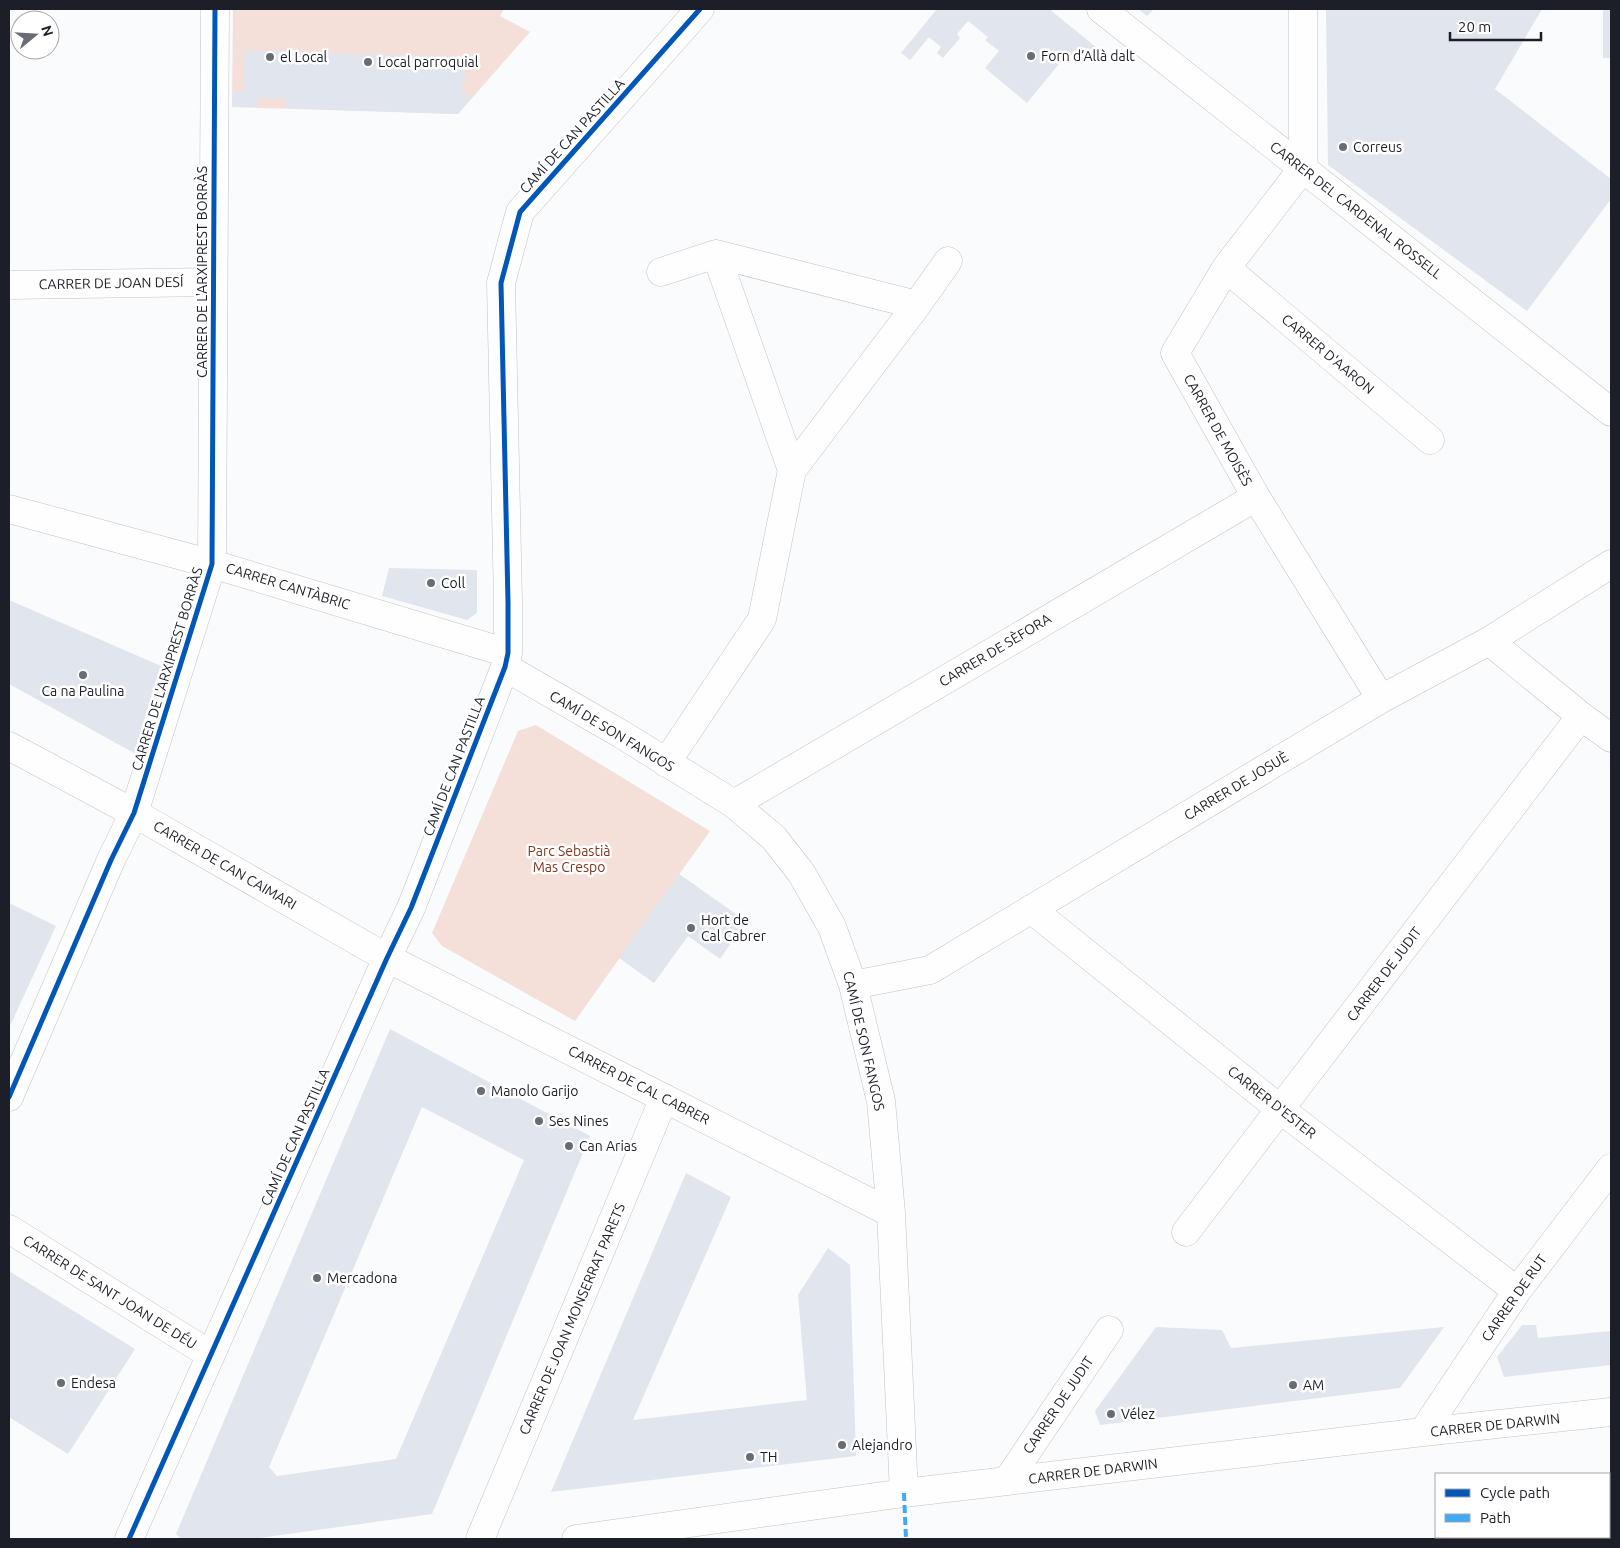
<svg xmlns="http://www.w3.org/2000/svg" width="1620" height="1548" viewBox="0 0 1620 1548" font-family="Ubuntu,sans-serif">
<style>
.green{fill:#f4dfd9}
.building{fill:#e1e5ee;fill-rule:evenodd}
.lines{fill:none;stroke-linecap:round;stroke-linejoin:round}
.minor-casing{stroke:#c0c3c7;stroke-width:29}
.minor{stroke:#fefeff;stroke-width:28}
.quiet{stroke:#3fa9f5;stroke-width:4;stroke-dasharray:8 4;stroke-linecap:butt}
.cycleway-casing{stroke:#fff;stroke-width:8}
.cycleway{stroke:#0057b8;stroke-width:5}
.poi-dot{fill:#696c72;stroke:#fff;stroke-width:2}
.labels{text-anchor:middle;stroke-width:5;stroke-linejoin:round;paint-order:stroke}
.poi-label{font-size:14px;fill:#1c1f27;stroke:#fff;text-anchor:start}
.street-label{font-size:14px;fill:#1c1f27;stroke:#fff}
.park-label{font-size:14px;fill:#7e351b;stroke:#fff}
</style>
<rect width="100%" height="100%" fill="#f9fbfd"/>
<path class="green" d="M233,9h271l-4,7 30,16 -72,82 -226,-7z
M536,725l174,106 -135,190 -133,-75 -10,-13 86,-202z"/>
<path class="building" d="M937,9h112l47,38 -14,17 -14,-11 -41,50 -42,-35 14,-17 -14,-11 3,-3 -20,-16 -11,13 3,4 -17,20 -6,-5 4,-6 -12,-10 -19,23 -9,-7z
M1138,9h16l-7,7z
M1326,9h216l-47,80 116,90v20l-84,112 -199,-146z
M1603,9h8v49h-8z
M286,50l1,11 35,1v-9l146,4 -6,37 10,2 -14,18 -173,-6v-10h-28v9h-25v-15h12v-41z
M389,568l88,2v43l-10,7 -85,-24z
M9,600l152,66 -27,87 -125,-69z
M679,874l67,47 -26,38 -32,-23 -34,47 -35,-25z
M9,903l47,23 -47,102z
M390,1029l200,107 -158,378 -179,25h-72l-5,-5zM422,1107l102,53 -128,299 -119,17 -8,-9z
M686,1173l45,24 -98,223 174,-20 -9,-105 30,-47 22,17 6,191 -305,36z
M9,1271l126,78 -67,105 -59,-37z
M1522,1325h14l2,13 73,-7v34l-107,12 -7,-20z
M1156,1327l66,3 9,18 213,-21 -44,61 -300,37 -5,-14z"/>
<g class="lines">
<g class="minor-casing">
<path id="minor" d="M1101,9l510,403
M1303,9v159l-77,100 -51,85 81,144 125,202
M1226,268l204,172
M661,272l55,-18
M9,285l204,-3
M917,305l31,-44
M9,509l203,55 296,89
M1489,641l92,75 30,22
M505,667l116,67 113,70 40,34 28,36 30,53 21,58 28,116 10,112 13,280
M9,746l125,67 253,145 504,255
M666,763l96,-144 30,-149 125,-165 -201,-51 76,216
M734,804l522,-307
M1031,909l249,200 237,182
M853,985l77,-15 451,-271 108,-58 122,-77
M9,1097l102,-237 23,-47 78,-249 3,-555
M9,1229l202,126
M1186,1232l395,-516
M1423,1432l94,-141 94,-123
M1007,1481l102,-151
M129,1539l258,-581 24,-50 94,-241 3,-14v-51l-7,-319 19,-71 180,-203
M480,1539l184,-441
M576,1539l328,-46 103,-12 416,-49 188,-20"/>
</g>
<use href="#minor" class="minor"/>
<path class="quiet" d="M904,1493l2,46"/>
<g class="cycleway-casing">
<path id="cycleway" d="M9,1097l102,-237 23,-47 78,-249 3,-555
M129,1539l258,-581 24,-50 94,-241 3,-14v-51l-7,-319 19,-71 180,-203"/>
</g>
<use href="#cycleway" class="cycleway"/>
</g>
<g class="poi-dot">
<circle cx="1031" cy="56" r="5"/>
<circle cx="270" cy="57" r="5"/>
<circle cx="368" cy="62" r="5"/>
<circle cx="1343" cy="147" r="5"/>
<circle cx="431" cy="583" r="5"/>
<circle cx="83" cy="675" r="5"/>
<circle cx="691" cy="928" r="5"/>
<circle cx="481" cy="1091" r="5"/>
<circle cx="539" cy="1121" r="5"/>
<circle cx="569" cy="1146" r="5"/>
<circle cx="317" cy="1278" r="5"/>
<circle cx="61" cy="1383" r="5"/>
<circle cx="1293" cy="1385" r="5"/>
<circle cx="1111" cy="1414" r="5"/>
<circle cx="842" cy="1445" r="5"/>
<circle cx="750" cy="1457" r="5"/>
</g>
<g class="labels">
<g class="poi-label">
<text x="1041" y="61">Forn d’Allà dalt</text>
<text x="280" y="62">el Local</text>
<text x="378" y="67">Local parroquial</text>
<text x="1353" y="152">Correus</text>
<text x="441" y="588">Coll</text>
<text x="83" y="696" text-anchor="middle">Ca na Paulina</text>
<text x="701" y="925">Hort de<tspan x="701" dy="16">Cal Cabrer</tspan></text>
<text x="491" y="1096">Manolo Garijo</text>
<text x="549" y="1126">Ses Nines</text>
<text x="579" y="1151">Can Arias</text>
<text x="327" y="1283">Mercadona</text>
<text x="71" y="1388">Endesa</text>
<text x="1303" y="1390">AM</text>
<text x="1121" y="1419">Vélez</text>
<text x="852" y="1450">Alejandro</text>
<text x="760" y="1462">TH</text>
</g>
<g class="street-label">
<text transform="translate(572 136) rotate(-48)" y="5">CAMÍ DE CAN PASTILLA</text>
<text transform="translate(1356 210) rotate(38)" y="5">CARRER DEL CARDENAL ROSSELL</text>
<text transform="translate(202 272) rotate(-90)" y="5">CARRER DE L'ARXIPREST BORRÀS</text>
<text transform="translate(111 283) rotate(-1)" y="5">CARRER DE JOAN DESÍ</text>
<text transform="translate(1328 354) rotate(40)" y="5">CARRER D'AARON</text>
<text transform="translate(1218 430) rotate(61)" y="5">CARRER DE MOISÈS</text>
<text transform="translate(288 586) rotate(17)" y="5">CARRER CANTÀBRIC</text>
<text transform="translate(995 650) rotate(-31)" y="5">CARRER DE SÈFORA</text>
<text transform="translate(167 669) rotate(-73)" y="5">CARRER DE L'ARXIPREST BORRÀS</text>
<text transform="translate(612 731) rotate(31)" y="5">CAMÍ DE SON FANGOS</text>
<text transform="translate(454 766) rotate(-69)" y="5">CAMÍ DE CAN PASTILLA</text>
<text transform="translate(1236 786) rotate(-31)" y="5">CARRER DE JOSUÈ</text>
<text transform="translate(225 865) rotate(30)" y="5">CARRER DE CAN CAIMARI</text>
<text transform="translate(1384 974) rotate(-53)" y="5">CARRER DE JUDIT</text>
<text transform="translate(864 1041) rotate(77)" y="5">CAMÍ DE SON FANGOS</text>
<text transform="translate(639 1085) rotate(27)" y="5">CARRER DE CAL CABRER</text>
<text transform="translate(1272 1102) rotate(38)" y="5">CARRER D'ESTER</text>
<text transform="translate(295 1137) rotate(-66)" y="5">CAMÍ DE CAN PASTILLA</text>
<text transform="translate(110 1292) rotate(32)" y="5">CARRER DE SANT JOAN DE DÉU</text>
<text transform="translate(1514 1298) rotate(-55)" y="5">CARRER DE RUT</text>
<text transform="translate(572 1319) rotate(-67)" y="5">CARRER DE JOAN MONSERRAT PARETS</text>
<text transform="translate(1058 1405) rotate(-56)" y="5">CARRER DE JUDIT</text>
<text transform="translate(1495 1425) rotate(-6)" y="5">CARRER DE DARWIN</text>
<text transform="translate(1093 1471) rotate(-7)" y="5">CARRER DE DARWIN</text>
</g>
<g class="park-label">
<text x="569" y="856">Parc Sebastià<tspan x="569" dy="16">Mas Crespo</tspan></text>
</g>
</g>
<rect width="1620" height="1548" fill="none" stroke="#1c1f27" stroke-width="20"/>
<rect x="1435" y="1473" width="175" height="65" fill="#ffffff" stroke="#a4a5a9"/>
<rect x="1445" y="1489" width="25" height="8" fill="#0057b8" stroke="#a4a5a9"/>
<text x="1480" y="1498" font-size="15" fill="#1c1f27">Cycle path</text>
<rect x="1445" y="1514" width="25" height="8" fill="#3fa9f5" stroke="#a4a5a9"/>
<text x="1480" y="1523" font-size="15" fill="#1c1f27">Path</text>
<g transform="translate(35 35) rotate(72)"><circle r="24" fill="#ffffff" stroke="#a4a5a9"/>
<path d="M0-4L9 19L0 12L-9 19Z" fill="#696c72"/>
<text y="-8" font-size="14" font-weight="bold" text-anchor="middle" fill="#1c1f27">N</text>
</g>
<path d="M1450 32v8h91v-8" fill="none" stroke="#1c1f27" stroke-width="2.5"/>
<text x="1458" y="32" font-size="15" fill="#1c1f27" stroke="#ffffff" stroke-width="4" paint-order="stroke">20 m</text>
</svg>
